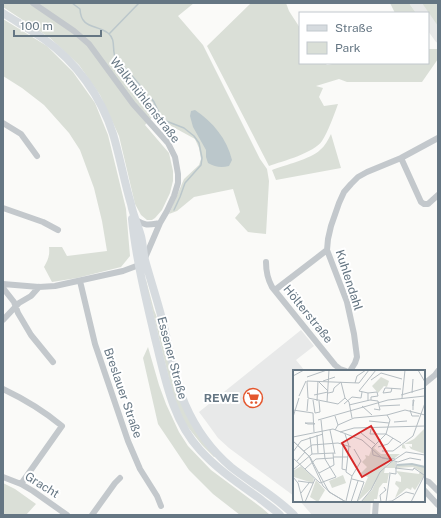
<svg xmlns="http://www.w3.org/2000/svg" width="441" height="518" viewBox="0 0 441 518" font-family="'Public Sans',sans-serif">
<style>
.built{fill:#e8e9e9}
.green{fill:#dadfd7}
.water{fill:#bbc7cb}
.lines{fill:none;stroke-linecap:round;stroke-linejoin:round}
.stream{stroke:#bbc7cb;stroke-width:1.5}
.street{stroke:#c3c8cc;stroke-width:6}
.secondary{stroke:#d6dbdf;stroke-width:8}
.labels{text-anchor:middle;stroke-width:4;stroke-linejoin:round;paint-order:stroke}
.street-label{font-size:12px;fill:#657683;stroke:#fff}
.poi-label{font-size:12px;font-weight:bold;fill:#657683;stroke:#fff;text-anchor:end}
.inset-river{fill:none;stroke:#bbc7cb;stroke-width:2}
.inset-road{fill:none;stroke:#b5bdc2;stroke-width:1}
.view{fill:#d62828;fill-opacity:0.15;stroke:#d62828;stroke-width:2}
.inset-edge{fill:none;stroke:#657683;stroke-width:2}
</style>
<rect width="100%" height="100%" fill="#fafaf8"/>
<path class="built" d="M409,3h29v40l-2,-1 -8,-11v-18h-12z
M301,330l13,16 -18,14 9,11h-11v125l-65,-48 -11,-10 -13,-18 -6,-8z
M300,501h71l-1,14h-58z"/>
<path class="green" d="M3,3h191l-16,13 25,29 57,114 7,10 2,12 -3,53 -18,-2 -13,-14 5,-6 -7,-23 -39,8 -17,14 -8,3 15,-35 15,-14 2,-6 -2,-11 -4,-9 -42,-23 -8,9 24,28 4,18v10l-3,12 -8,17 -7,8 -3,2h-5l-6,-5 -6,-11 -16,-68 -19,-41 -21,-30 -29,-27 -47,-31z
M248,3h38l3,8 11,17v35h25l2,2 10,-2h91v-14h10v10l-16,23h-75l-8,-3 -23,7 7,2 -4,9 5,9 14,-2c-4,11 -10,28 -16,37 -8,12 -39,20 -53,25l-62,-120 43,-42z
M390,3h19l7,10h-21z
M422,3h16v23z
M3,19l44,27 26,26 22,31 13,32 18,74 4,47 -9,11 -44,11 -25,4 -8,-15c4,-7 6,-12 5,-20h13l5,9 40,-5 -5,-30 -8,-33 -14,-38 -11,-17 -25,-28 -22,-17 -19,-12z
M331,134l10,34 -65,12 -4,-10c13,-5 39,-11 48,-20 5,-4 8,-10 11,-16z
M145,280h1l8,30 6,15 16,64 40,67 -2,1 -12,-12 -19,-24 -9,-21z
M148,347l11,38 7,19 13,28 9,14 23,24 51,38 8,7h-30l-27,-21 -24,-24 -31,-46 -15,-66z
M3,483l12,6 21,15 -10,11h-23z"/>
<path class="water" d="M195,110c18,12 32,29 37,50l-3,6c-8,2 -14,1 -21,-3l-2,-6v-7l-13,-23 -3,-11 1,-5z"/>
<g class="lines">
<path class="stream" d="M72,3l8,6c1,20 15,15 28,24 9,7 3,18 8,26 1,3 5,5 7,7 7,8 15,15 20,24
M109,34l30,-31
M151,98l3,4 7,15 5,4 18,7 10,8 5,7 3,15 -1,7 -16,18 -5,14 -6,13"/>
<path class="street" d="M3,123l18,11 16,22
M401,158l20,44 3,2h4l10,-9
M3,208l40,14 15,8
M136,220c10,6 12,5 24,3
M266,262c0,9 1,16 6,25l63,78 5,4 6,2
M80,281l15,63 33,97 12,28 17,27 4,10
M3,284l36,3 16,-1 68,-15 16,-6 6,-7 15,-35 7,-12 7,-15 4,-13v-9l-3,-17 -7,-14 -35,-39 -44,-60 -15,-13 -41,-28
M3,288l11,14 4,11 13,22 22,27
M275,290l52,-40
M3,320l16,-17 12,-7 8,-9
M350,371l5,-8 2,-6 -3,-23 -7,-32 -20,-52 1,-11 3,-13 8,-23 5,-11 7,-8 7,-7 9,-5 34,-14 37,-20
M424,384l11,-9 3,-4
M3,389c21,10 41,22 59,37l-41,58
M3,477l18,7 12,7 34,24
M424,480l5,2 9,9
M424,490l14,15
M92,515l23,-32 5,-5
M375,515l1,-14"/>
<path class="secondary" d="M3,13c14,9 28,17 41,26 32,23 57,57 69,95 7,23 11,47 18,70 2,11 7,21 10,32 2,8 2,16 4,24 6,22 14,45 19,67 6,24 11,54 21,77 10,23 26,46 46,63 20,16 44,29 63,48
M132,219c4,40 14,80 23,119 10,39 17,82 45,112 17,19 38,33 59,48 7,6 15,11 21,17"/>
</g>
<defs>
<g id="supermarket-ring" transform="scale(1)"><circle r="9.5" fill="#fff" stroke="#e4572e" stroke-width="1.5"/><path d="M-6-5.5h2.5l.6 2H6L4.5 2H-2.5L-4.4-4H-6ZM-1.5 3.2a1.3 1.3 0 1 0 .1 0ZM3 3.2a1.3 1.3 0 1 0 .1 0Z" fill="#e4572e"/></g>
</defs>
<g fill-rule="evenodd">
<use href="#supermarket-ring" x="253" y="398"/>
</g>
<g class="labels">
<g class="street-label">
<text transform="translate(145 100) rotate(52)" y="4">Walkmühlenstraße</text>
<text transform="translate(349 280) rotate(72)" y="4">Kuhlendahl</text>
<text transform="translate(308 314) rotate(51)" y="4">Hölterstraße</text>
<text transform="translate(172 358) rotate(75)" y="4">Essener Straße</text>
<text transform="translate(123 393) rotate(71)" y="4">Breslauer Straße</text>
<text transform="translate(42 485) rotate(32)" y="4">Gracht</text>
</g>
<g class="poi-label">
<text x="239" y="402">REWE</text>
</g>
</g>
<g transform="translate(293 370)">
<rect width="132" height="132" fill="#fafaf8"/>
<path d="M88,7l8,4 -2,6 -3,-1 -6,7 -6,-7zM132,58v26l-14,-5 -2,-3 3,1v-3h-8l2,5 -4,-1v-3l12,-6zM85,74l-4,4 7,6h19l-13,10 -16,25 -14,13 11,-25 -8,-3 7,-7 -5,-5 4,-4 -1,-3 4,1 3,-8zM99,91l3,1v6h-10l-1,5h5l-2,10h-4l-4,5 -2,11h-3v3h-13l11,-12 9,-19zM119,94l13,3v7l-10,16 -3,-3 -1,3 -4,-2 -12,10 4,-10 -4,-4 1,-3 5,1v-5l-5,-6 23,3 1,-3 -7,-4 -17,1v-3zM8,96l13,12 -1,5 -19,-6 -1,-6zM50,105l3,8 -14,5 -3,-7zM23,110l9,10 -7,12 -8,-5z" fill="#dadfd7"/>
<path class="inset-river" d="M104,95l15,-1 13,3"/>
<path class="inset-road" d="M125,0l7,12M88,3l21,6M0,6l11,-6M14,7l20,-7M78,10l10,-7M14,11l52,2 10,-13M14,11l1,17M30,11l12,-4M26,12l9,9M48,12l4,16M62,13l2,-7 9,-6M99,18l-1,4 -8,1 2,-5h2l14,1M35,23l5,-1 1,-4 7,-6M75,23l-9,-2 17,-21M119,23l1,-14M21,25l14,-3M108,25l24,-7M6,26l7,-15M15,28l30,6 7,-6M52,28l4,4 3,16M109,28l3,-28M20,30l2,13 5,-1 -1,-11M24,31l1,-20M75,31v-8l9,-1 1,4 -7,1v3M34,32l2,-32M51,34l8,-7 9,1 1,-6M56,35l21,-5 8,1 2,9 -6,-1M69,36l10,9M87,36l20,-1M0,40l20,3 1,19M117,40l2,6h7M120,40v-5l1,-5h-1v6M14,41l1,-12M94,45l3,5 -4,14 -14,14 1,7 25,7 12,-4 11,2M42,46l3,9 -3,5M0,47l6,-19M25,50l70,-20 37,-4M76,51l20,2M101,52l13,-1M22,53l-1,1h-6l-3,-1h9v1h1M45,55l16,-7 33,-3 18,-5 20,5M78,59l-1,5h16l15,9M37,60l5,24M47,62l14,-4 71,-2M68,63l14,11M52,64l4,12M24,65l1,18M0,67l40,-8 29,11 20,18 13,1M17,67l2,17M0,71l17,16M0,71l17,16 19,35 17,10M50,75l-1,24 4,1M56,76l-3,26 6,4M85,77l10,-3 5,-6M11,81l8,-6 26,-2 13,4M89,81h11l20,-15 12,-33M0,82l8,-11 22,-7M16,86l14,30 8,7 15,9M40,87h15M0,88l27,25 16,-6 -11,-18 -4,-39M4,91l8,-9M102,98l18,2 1,-2 10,7M12,99l11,-10 17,-1M0,100l19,-16 22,-1M26,103l15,-8 -1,-12M96,103l7,1v-12M0,107l5,6 5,19M59,109l12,3 -7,20M5,111l15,2M8,123l8,-10M53,131l6,-25 9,-15 -7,-12M12,132l10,-23M58,132l7,-21M68,132l10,-12 9,-18 11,-10 15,-10 19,3M88,132l-1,-7 6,-5 -2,-3M90,132l9,-1 14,-9 8,2M93,132l4,-28M118,132l14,-28"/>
<path class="view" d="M78,56l20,34 -29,17 -20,-34z"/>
<rect width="132" height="132" class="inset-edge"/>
</g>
<rect width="441" height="518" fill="none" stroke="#657683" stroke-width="8"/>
<rect x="299" y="12" width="130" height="52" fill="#ffffff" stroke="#c1c8cd"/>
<rect x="307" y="25" width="20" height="6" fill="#d6dbdf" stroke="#c1c8cd"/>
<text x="335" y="32" font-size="12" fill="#657683">Straße</text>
<rect x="307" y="42" width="20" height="12" fill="#dadfd7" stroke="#c1c8cd"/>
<text x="335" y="52" font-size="12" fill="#657683">Park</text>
<path d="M14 30v6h87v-6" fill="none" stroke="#657683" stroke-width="2"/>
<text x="20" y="30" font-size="12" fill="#657683" stroke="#ffffff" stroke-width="3" paint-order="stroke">100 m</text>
</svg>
